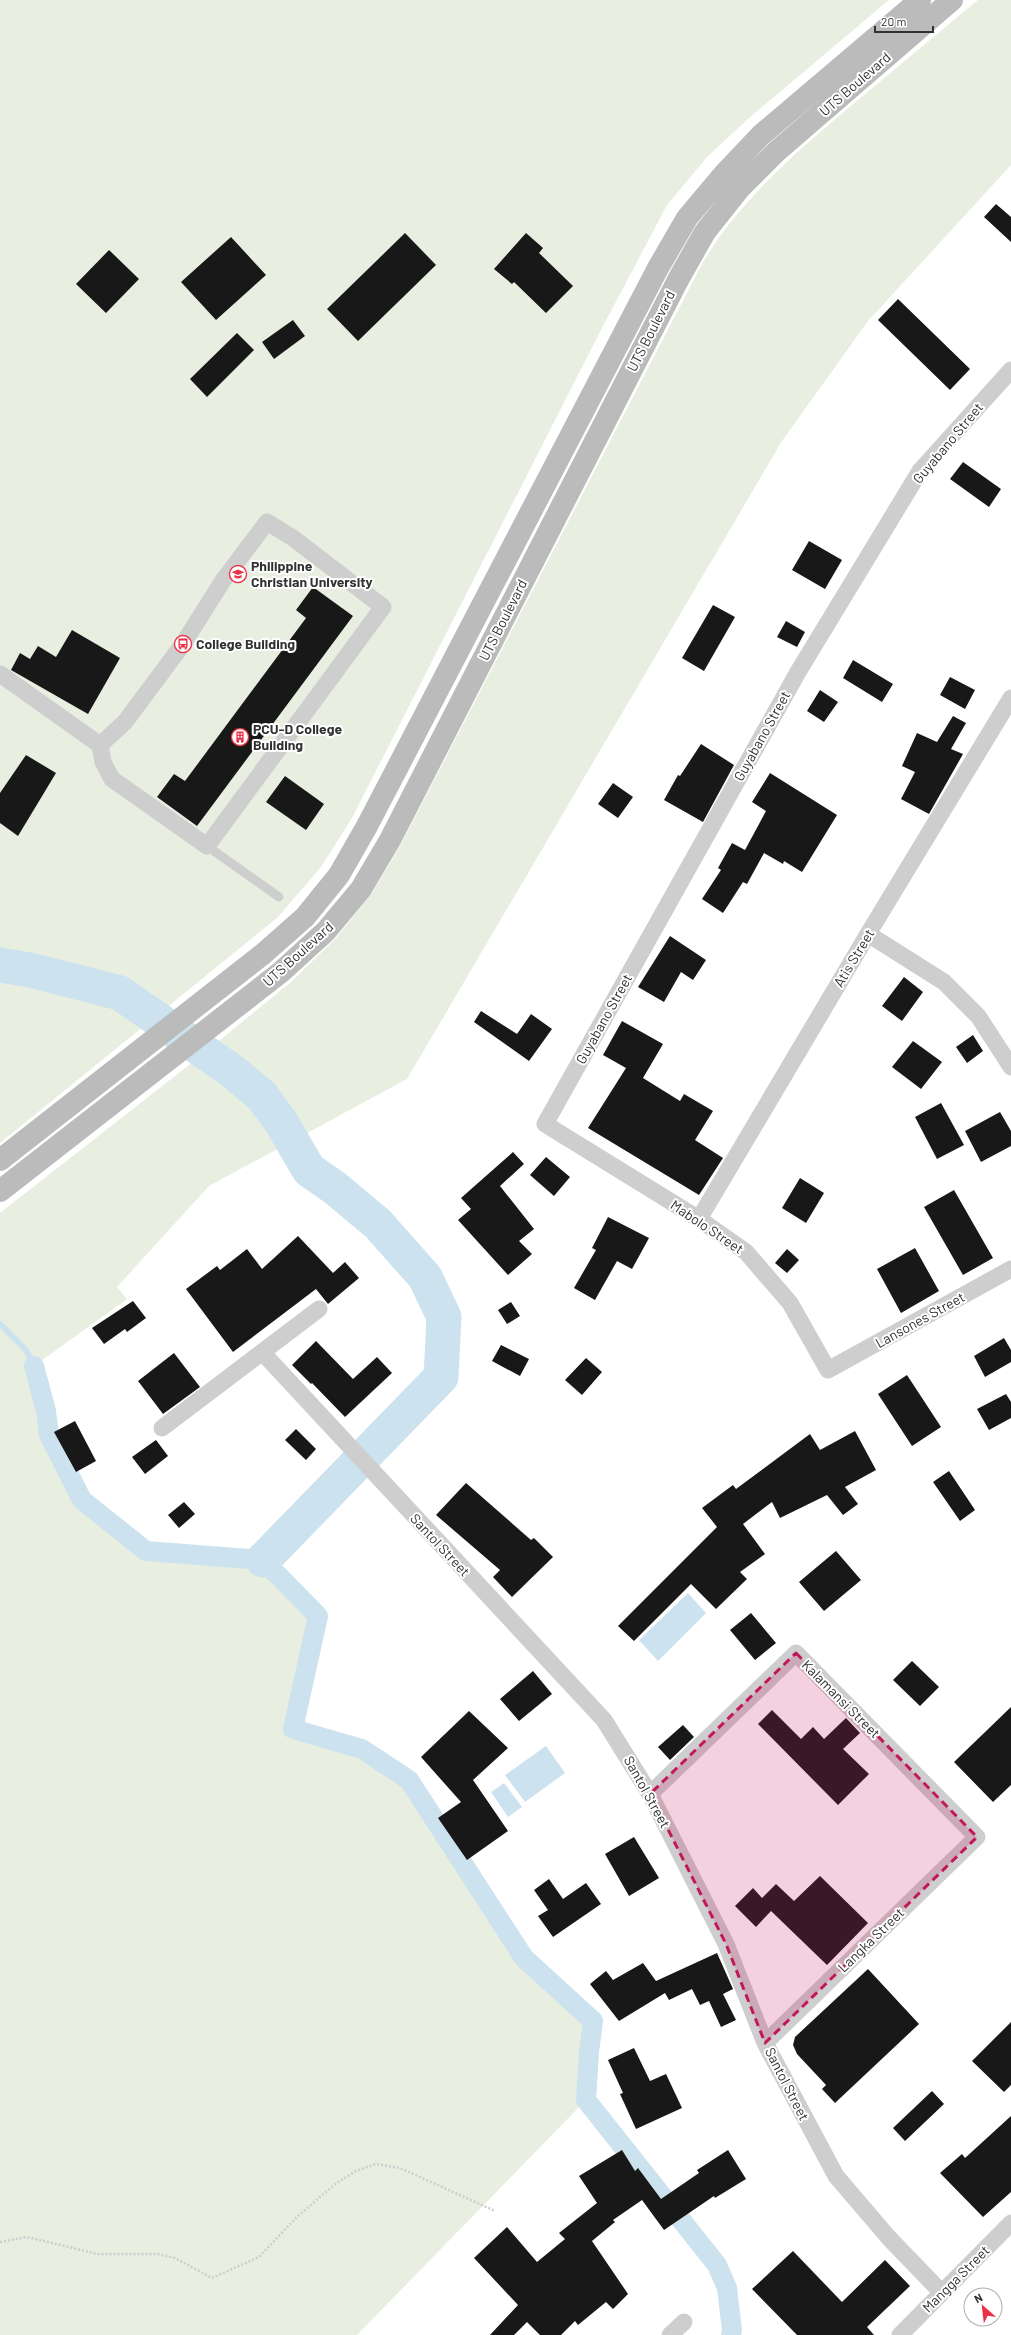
<svg xmlns="http://www.w3.org/2000/svg" width="1011" height="2335" viewBox="0 0 1011 2335" font-family="Barlow,sans-serif">
<style>
.green{fill:#e8eee0}
.water{fill:#cce2ee}
.lines{fill:none;stroke-linecap:round;stroke-linejoin:round}
.stream{stroke:#cce2ee;stroke-width:6}
.canal{stroke:#cce2ee;stroke-width:20}
.river{stroke:#cce2ee;stroke-width:35}
.building{fill:#181818}
.path{stroke:#cecece;stroke-width:2.5;stroke-dasharray:2 2;stroke-linecap:butt}
.service{stroke:#cecece;stroke-width:9}
.minor{stroke:#cecece;stroke-width:17}
.secondary{stroke:#bbb;stroke-width:22}
.marked{fill:#c2185b;fill-opacity:0.2;stroke:#c2185b;stroke-width:3;stroke-dasharray:8 5;stroke-linejoin:round}
.labels{text-anchor:middle;stroke-width:4;stroke-linejoin:round;paint-order:stroke}
.street-label{font-size:14px;fill:#313131;stroke:#fff}
.poi-label{font-size:14px;font-weight:bold;fill:#313131;stroke:#fff;text-anchor:start}
</style>
<rect width="100%" height="100%" fill="#fff"/>
<path class="green" d="M0,0h889l-139,117 -43,40 -40,48 -66,125 -249,488 -31,49 -43,50 -278,226z
M978,0h33v165l-143,156 -86,120 -375,638 -198,107 -92,101 10,12 -93,67 12,45 3,24 33,66 64,50 117,9 55,56 -25,113 69,20 47,31 115,178 69,63 -4,31 -3,48 -229,235h-357v-1122l198,-155 92,-75 46,-45 36,-45 28,-47 303,-584c40,-66 98,-114 156,-163 40,-33 79,-66 119,-99z"/>
<path class="water" d="M688,1593l18,20 -48,48 -19,-21z
M546,1746l19,27 -40,29 -20,-27z
M504,1783l18,24 -14,10 -17,-25z"/>
<g class="lines">
<path class="stream" d="M0,1324l26,26 8,16"/>
<path class="canal" d="M34,1366l12,45 3,24 33,65 64,51 117,9 55,56 -25,113 69,20 47,31 115,178 69,63 -4,31 -3,48 131,165 10,23 5,42 -1,5"/>
<path class="river" d="M0,965l30,5 90,23 112,78 30,25 19,26 28,48 26,18 43,36 47,53 19,40 -3,60 -178,183"/>
</g>
<path class="building" d="M996,204l15,13v25l-27,-25z
M405,233l31,32 -78,76 -31,-32z
M526,233l17,15 -4,5 34,33 -27,27 -32,-31 -2,2 -18,-15z
M231,237l35,38 -50,45 -35,-38z
M109,250l30,29 -33,34 -30,-29z
M898,299l72,70 -20,21 -72,-70z
M293,320l12,16 -31,23 -12,-17z
M237,333l17,17 -47,47 -17,-18z
M963,462l38,27 -12,18 -39,-28z
M809,541l33,19 -17,29 -33,-19z
M313,587l40,29 -156,210 -40,-29 17,-23 11,7 121,-163 -10,-8z
M713,605l22,12 -31,54 -22,-13z
M786,621l19,11 -8,15 -20,-10z
M72,630l48,28 -32,56 -77,-44 9,-17 10,6 8,-13 18,11z
M853,660l40,24 -11,18 -39,-24z
M950,677l25,13 -10,19 -25,-14z
M820,690l18,12 -14,20 -17,-11z
M953,716l13,7 -15,26 12,5 -34,60 -28,-15 14,-27 -13,-6 15,-33 20,9z
M701,744l33,21 -31,57 -39,-22 14,-25 2,1z
M26,755l30,18 -38,63 -18,-13v-30z
M770,773l67,42 -35,57 -18,-11 -1,3 -19,-11 -17,31 -4,-2 -20,31 -21,-14 19,-29 -3,-2 14,-25 13,7 21,-39 -14,-9z
M285,776l39,28 -18,26 -40,-28z
M613,783l20,14 -15,21 -20,-14z
M670,936l36,24 -13,20 -12,-8 -17,30 -26,-15z
M904,977l19,15 -21,29 -20,-15z
M481,1011l36,23 14,-20 21,15 -23,32 -55,-39z
M622,1021l41,23 -20,34 37,23 4,-7 29,17 -18,29 28,18 -24,37 -111,-67 38,-60 -23,-13z
M973,1035l10,16 -16,12 -11,-16z
M913,1041l29,21 -21,27 -29,-22z
M941,1103l23,42 -27,14 -22,-42z
M1000,1112l11,19v15l-30,16 -16,-31z
M513,1152l11,12 -24,22 34,43 -15,12 13,13 -24,21 -50,-55 13,-11 -10,-11z
M546,1157l24,20 -16,19 -24,-21z
M800,1178l24,15 -18,30 -24,-15z
M954,1190l39,68 -30,17 -39,-68z
M608,1217l41,21 -17,31 -15,-8 -22,39 -21,-12 22,-38 -4,-2z
M298,1236l35,37 12,-11 14,16 -31,26 -12,-15 -83,63 -47,-63 31,-23 3,4 27,-21 15,20z
M915,1248l24,43 -38,22 -24,-44z
M787,1249l12,11 -12,13 -12,-10z
M133,1301l13,17 -19,14 -2,-3 -21,15 -12,-16z
M511,1302l9,14 -13,8 -9,-14z
M1004,1338l7,12v12l-26,15 -11,-21z
M316,1341l37,38 24,-22 15,16 -47,44 -33,-34 -1,1 -19,-19z
M501,1345l28,14 -9,17 -28,-15z
M174,1353l26,34 -37,27 -25,-33z
M586,1358l16,14 -20,23 -17,-15z
M907,1375l34,52 -29,19 -34,-52z
M1006,1394l5,8v16l-22,12 -12,-21z
M75,1421l21,40 -20,11 -22,-40z
M296,1429l20,20 -10,11 -21,-20z
M855,1431l21,39 -31,17 13,17 -15,11 -16,-20 -47,23 -8,-16 -29,22 22,30 -25,18 7,7 -31,30 -25,-25 -57,57 -16,-15 99,-99 -15,-19 31,-23 3,4 74,-55 10,16z
M156,1440l12,16 -23,18 -13,-17z
M949,1471l26,39 -15,11 -27,-39z
M466,1483l65,57 3,-2 19,19 -41,40 -19,-20 7,-7 -64,-55z
M184,1502l11,12 -16,14 -11,-13z
M836,1551l25,29 -37,31 -25,-29z
M751,1613l25,30 -21,17 -25,-30z
M912,1661l27,26 -19,19 -27,-26z
M533,1671l19,23 -33,27 -19,-22z
M1011,1707v78l-18,17 -39,-40z
M772,1710l29,29 12,-12 11,12 22,-21 14,15 -17,16 26,25 -31,31 -80,-81z
M469,1711l39,37 -35,32 35,51 -41,29 -29,-42 23,-16 -40,-45z
M683,1725l11,12 -24,23 -12,-13z
M634,1837l25,41 -30,18 -24,-42z
M820,1876l48,47 -41,42 -56,-54 -15,16 -21,-21 18,-18 9,10 14,-14 18,17z
M549,1879l14,20 23,-16 15,21 -48,33 -15,-21 10,-6 -14,-20z
M717,1953l16,36 -10,5 13,26 -15,7 -12,-26 -9,4 -8,-16 -23,11 -4,-7 -46,28 -29,-37 16,-13 7,9 30,-17 13,18z
M868,1969l51,55 -84,79 -13,-14 4,-4 -29,-31 -4,-9 2,-8z
M1011,2022v63l-7,7 -32,-31z
M634,2048l16,33 16,-7 16,34 -46,21 -16,-35 3,-1 -15,-33z
M932,2091l12,13 -39,37 -12,-13z
M1011,2116v76l-28,25 -43,-44 22,-19 3,4z
M622,2150l13,21 3,-3 23,31 38,-26 -2,-3 31,-20 18,29 -31,19 -1,-2 -50,34 -22,-30 -29,20 2,2 -23,19 36,53 -15,15 -7,-7 -28,23 -3,-4 -14,14h-21l-13,-13 -13,13h-24l28,-30 -44,-47 33,-31 30,35 28,-23 -6,-6 38,-30 -18,-27z
M793,2251l49,51 43,-42 25,26 -43,41 7,8h-77l-45,-46z"/>
<g class="lines">
<path class="path" d="M0,2242l27,-5 71,17h60l17,4 37,20 47,-21 37,-39 39,-34 21,-13 20,-7 24,4 95,43"/>
<path class="service" d="M207,846l72,51"/>
<path class="minor" d="M1011,370l-91,101 -122,201 -253,452 154,95 47,33 44,51 38,67 183,-101
M0,674l100,71 3,17 9,17 95,67 176,-239 -90,-69 -26,-16 -45,60 -39,62 -58,78 -25,23
M868,934l76,48 34,34 33,51
M699,1219l169,-285 143,-236
M262,1352l342,368 46,74 76,150 39,99 71,133 53,62 53,55
M162,1428l157,-119
M650,1794l146,-141 181,184 -212,206
M670,2335l14,-13
M900,2335l111,-112"/>
<path class="secondary" d="M0,1160l263,-206 42,-37 34,-42 28,-49 291,-558 29,-50 37,-44 37,-39 159,-135
M0,1191l281,-219 45,-41 35,-42 29,-49 289,-562 26,-46 35,-44 36,-36 176,-152"/>
</g>
<path class="marked" d="M796,1653l181,184 -212,206 -39,-99 -76,-150z"/>
<defs>
<g id="university-ring" transform="scale(0.9)"><circle r="9.5" fill="#fff" stroke="#eb3147" stroke-width="1.5"/><path d="M0-5L7-2L0 1L-7-2ZM-4 1L0 2.5L4 1V4Q0 6-4 4Z" fill="#eb3147"/></g>
<g id="bus-ring" transform="scale(0.9)"><circle r="9.5" fill="#fff" stroke="#eb3147" stroke-width="1.5"/><path d="M-5-6H5V4H4V6H2V4H-2V6H-4V4H-5ZM-3.5-4V0h7V-4ZM-3.5 1.2v1.5H-2V1.2ZM2 1.2v1.5H3.5V1.2Z" fill="#eb3147"/></g>
<g id="building-ring" transform="scale(0.9)"><circle r="9.5" fill="#fff" stroke="#eb3147" stroke-width="1.5"/><path d="M-4-6H4V6H1V3H-1V6H-4ZM-2.5-4.3h1.7v1.8h-1.7ZM.8-4.3h1.7v1.8H.8ZM-2.5-1h1.7V.8h-1.7ZM.8-1h1.7V.8H.8Z" fill="#eb3147"/></g>
</defs>
<g fill-rule="evenodd">
<use href="#university-ring" x="238" y="574"/>
<use href="#bus-ring" x="183" y="644"/>
<use href="#building-ring" x="240" y="737"/>
</g>
<g class="labels">
<g class="street-label">
<text transform="translate(855 84) rotate(-41)" y="5">UTS Boulevard</text>
<text transform="translate(651 331) rotate(-63)" y="5">UTS Boulevard</text>
<text transform="translate(948 443) rotate(-50)" y="5">Guyabano Street</text>
<text transform="translate(503 620) rotate(-63)" y="5">UTS Boulevard</text>
<text transform="translate(762 736) rotate(-61)" y="5">Guyabano Street</text>
<text transform="translate(298 954) rotate(-42)" y="5">UTS Boulevard</text>
<text transform="translate(854 958) rotate(-59)" y="5">Atis Street</text>
<text transform="translate(604 1019) rotate(-61)" y="5">Guyabano Street</text>
<text transform="translate(707 1227) rotate(34)" y="5">Mabolo Street</text>
<text transform="translate(920 1320) rotate(-29)" y="5">Lansones Street</text>
<text transform="translate(440 1545) rotate(47)" y="5">Santol Street</text>
<text transform="translate(841 1699) rotate(45)" y="5">Kalamansi Street</text>
<text transform="translate(647 1792) rotate(61)" y="5">Santol Street</text>
<text transform="translate(871 1940) rotate(-44)" y="5">Langka Street</text>
<text transform="translate(787 2084) rotate(63)" y="5">Santol Street</text>
<text transform="translate(956 2279) rotate(-45)" y="5">Mangga Street</text>
</g>
<g class="poi-label">
<text x="251" y="571">Philippine<tspan x="251" dy="16">Christian University</tspan></text>
<text x="196" y="649">College Building</text>
<text x="253" y="734">PCU-D College<tspan x="253" dy="16">Building</tspan></text>
</g>
</g>
<g transform="translate(983 2307) rotate(332)"><circle r="19" fill="#ffffff" stroke="#adadad"/>
<path d="M0-3L7 15L0 10L-7 15Z" fill="#eb3147"/>
<text y="-6" font-size="11" font-weight="bold" text-anchor="middle" fill="#313131">N</text>
</g>
<path d="M875 26v6h58v-6" fill="none" stroke="#313131" stroke-width="2"/>
<text x="881" y="26" font-size="12" fill="#313131" stroke="#ffffff" stroke-width="3" paint-order="stroke">20 m</text>
</svg>
